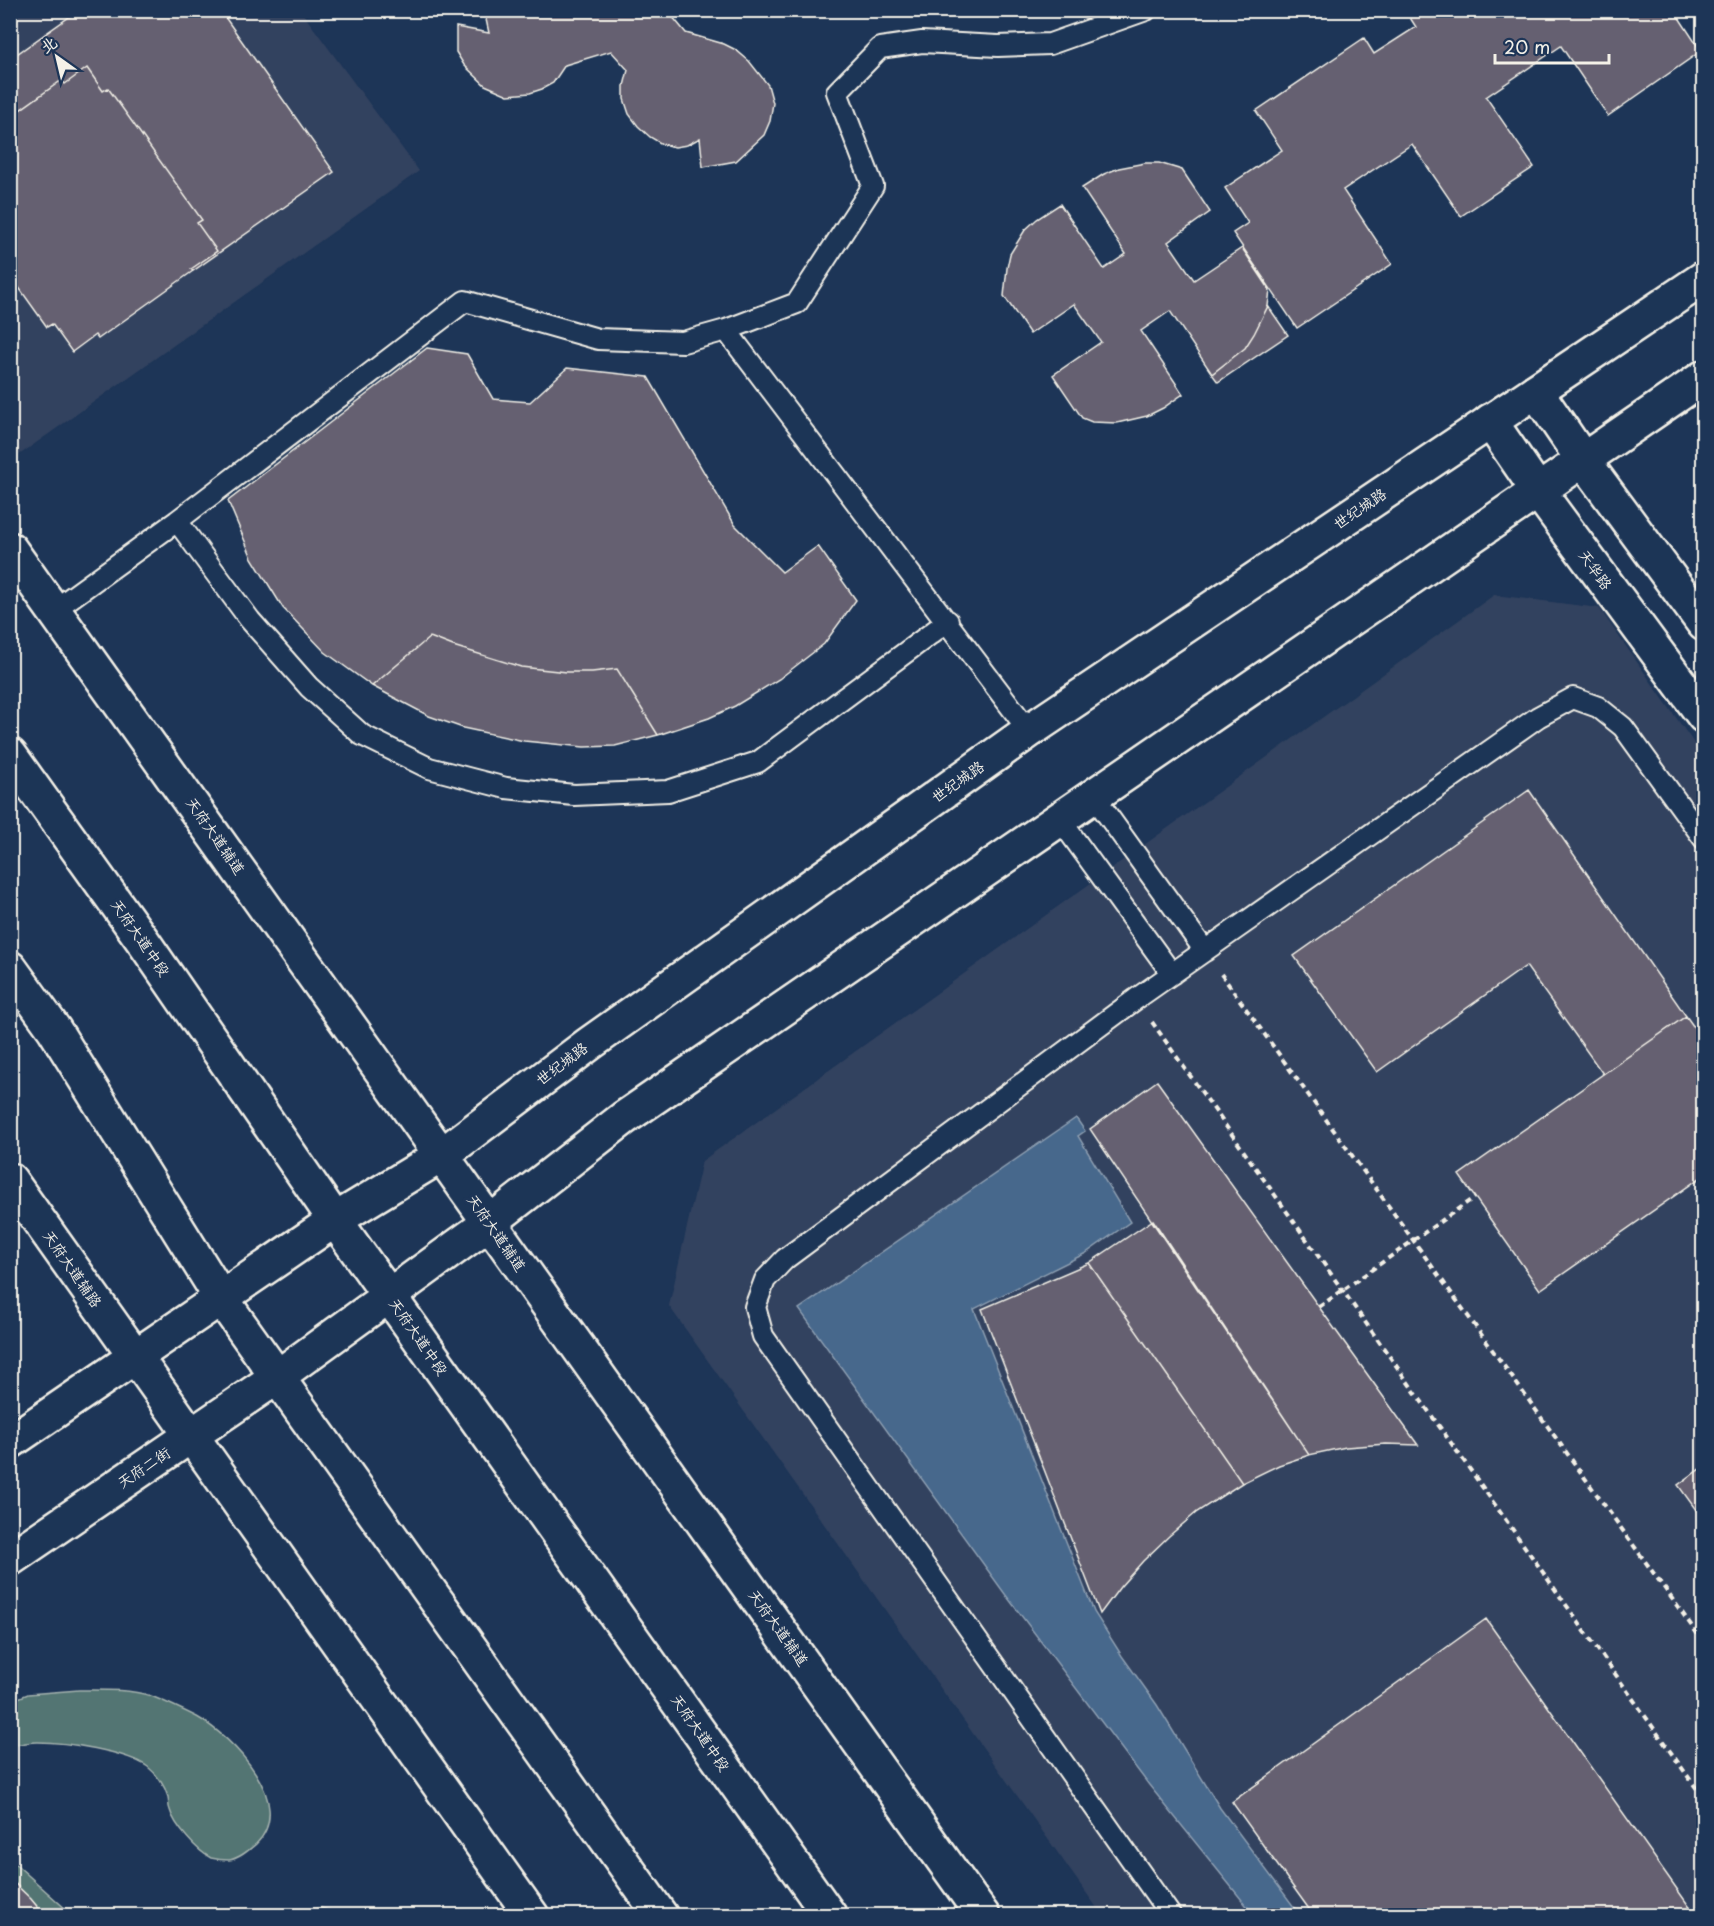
<svg xmlns="http://www.w3.org/2000/svg" width="1714" height="1926" viewBox="0 0 1714 1926" font-family="'Playpen Sans','LXGW WenKai TC',sans-serif">
<style>
.built{fill:#33425f}
.green{fill:#537473;stroke:#a4b2ae;stroke-width:1.5}
.water{fill:#46678c;stroke:#8c9eb1;stroke-width:1.5}
.building{fill:#656171;stroke:#f4f1e8;stroke-width:1.5}
.lines{fill:none;stroke-linecap:round;stroke-linejoin:round}
.service-casing{stroke:#f4f1e8;stroke-width:24}
.tertiary-casing{stroke:#f4f1e8;stroke-width:38}
.secondary-casing{stroke:#f4f1e8;stroke-width:38}
.primary-casing{stroke:#f4f1e8;stroke-width:38}
.path{stroke:#f4f1e8;stroke-width:4;stroke-dasharray:6 4.5;stroke-linecap:butt}
.service{stroke:#1d3557;stroke-width:20}
.tertiary{stroke:#1d3557;stroke-width:33}
.secondary{stroke:#1d3557;stroke-width:33}
.primary{stroke:#1d3557;stroke-width:33}
.path-bridge{stroke:#f4f1e8;stroke-width:4;stroke-dasharray:6 4.5;stroke-linecap:butt}
.labels{text-anchor:middle;stroke-width:6;stroke-linejoin:round;paint-order:stroke}
.street-label{font-size:15px;fill:#f4f1e8;stroke:#1d3557}
</style>
<rect width="100%" height="100%" fill="#1d3557"/>
<filter id="ink" filterUnits="userSpaceOnUse"><feTurbulence type="fractalNoise" baseFrequency=".0167" numOctaves="2"/><feDisplacementMap in="SourceGraphic" scale="12" xChannelSelector="R" yChannelSelector="G"/><feConvolveMatrix kernelMatrix="1 2 1 2 8 2 1 2 1" color-interpolation-filters="sRGB"/></filter>
<g filter="url(#ink)">
<path class="built" d="M10,11h291l118,160 -407,289 -2,-2z
M1494,595l105,13 104,148v1159h-601l-433,-609 33,-145z"/>
<path class="green" d="M79,1690c23,0 50,-1 72,6 15,6 32,14 46,21 36,20 100,87 59,127 -7,6 -17,15 -27,16 -4,0 -14,-1 -18,-2 -14,-7 -37,-33 -41,-48 -2,-4 -1,-9 -2,-13 -3,-11 -11,-23 -20,-30 -22,-16 -83,-25 -110,-25 -9,0 -19,2 -27,4v-45l17,-7z
M10,1859l58,52 2,4h-25l-34,-36z
M321,1908l26,7h-52l10,-5z"/>
<path class="water" d="M1076,1118l9,13 -7,5 52,86 -44,31 -112,56 120,303 28,44 35,49 63,103 80,107h-46l-105,-130 -144,-191 -206,-285z"/>
<path class="building" d="M79,10h141l114,162 -141,99 -2,-2 26,-18 -20,-28 5,-3 -94,-132 -5,3 -16,-23 -22,16 -3,-4 -52,37v-58z
M484,10h183l19,23 38,11 12,6 13,11 19,24 5,18 -3,18 -6,14 -28,26 -33,6 -3,-29 -13,7 -12,2 -13,-3 -12,-7 -12,-11 -9,-12 -5,-15v-13l4,-16 -17,-19 -46,14 -12,18 -11,6 -12,4 -22,2 -23,-10 -21,-20 -8,-13v-25l33,6z
M1405,10h269l27,41 -93,65 -47,-70 -75,51 48,70 -73,49 -49,-72 -69,46 49,74 -95,64 -64,-95 15,-10 -23,-35 57,-38 -26,-39 108,-73 10,16 42,-27z
M87,68l16,23 5,-3 94,132 -5,3 20,28 -26,18 2,2 -95,68 -3,-4 -23,17 -20,-28 -5,3 -37,-52v-158l52,-37 3,4z
M1145,163h14l23,7 28,42 -42,30 26,38 48,-32 28,42 -2,16 -14,28 -9,14 -33,26 -42,-63 -29,20 42,63 -20,14 -16,8 -30,7 -25,-1 -10,-4 -29,-43 48,-33 -27,-38 -44,30 -26,-38 3,-28 3,-14 15,-24 12,-11 23,-15 44,65 22,-15 -44,-66 22,-14 15,-6z
M1268,306l20,29 -70,47 -6,-8 33,-26 9,-14z
M427,348l40,6 26,45 37,3 37,-34 81,9 87,148 47,47 36,-26 38,54 -32,44 -45,35 -44,27 -26,12 -51,17 -41,-66 -25,3h-25l-46,-5 -68,-21 -23,-9 -58,49 -47,-34 -42,-44 -31,-50 -24,-57z
M430,637l23,9 68,21 46,5h25l25,-3 41,66 -43,11 -31,1 -60,-6 -61,-13 -34,-12 -57,-30z
M1529,790l157,226 -83,58 -77,-108 -149,106 -83,-116z
M1686,1016l18,25v134l-164,115 -81,-115z
M1157,1081l162,226 99,138 -32,-1 -40,3 -37,8 -219,-326z
M1153,1220l156,235 -30,10 -37,18 -153,-220z
M1089,1263l153,220 -45,29 -28,24 -26,25 -23,26 -20,27 -118,-305z
M1704,1466v55l-26,-36z
M1486,1619l210,297h-382l-82,-114z
M10,1879l21,20 14,17h-35z"/>
<g class="lines">
<g class="service-casing">
<path id="service" d="M726,330l303,401
M177,521l73,99 59,67 53,48 67,33 77,20 68,7 94,-4 90,-29 190,-141
M54,610l123,-89 288,-220 133,38 85,3 43,-12 71,-27 76,-117 -36,-94 43,-44 42,-6 76,4 52,-2 96,-34
M1093,795l112,156
M1059,818l113,156
M1171,1916l-408,-580 -8,-29 10,-27 20,-21 351,-260 402,-282 35,-19 25,9 25,20 81,112"/>
</g>
<g class="tertiary-casing">
<path id="tertiary" d="M1536,391l47,69 121,164
M1490,421l48,70 166,225
M10,549l973,1367
M10,1180l522,736"/>
</g>
<g class="secondary-casing">
<path id="secondary" d="M10,1442l325,-222 107,-65 147,-111 440,-313 675,-453
M10,1559l267,-182 212,-154 135,-105 1080,-741"/>
</g>
<g class="primary-casing">
<path id="primary" d="M10,755l133,186 192,279 495,696
M10,968l44,61 167,269 440,618"/>
</g>
<path class="path" d="M1221,974l483,669
M1152,1022l552,777"/>
<use href="#service" class="service"/>
<use href="#tertiary" class="tertiary"/>
<use href="#secondary" class="secondary"/>
<use href="#primary" class="primary"/>
<path class="path-bridge" d="M1319,1307l156,-110"/>
</g>
</g>
<g class="labels">
<g class="street-label">
<text transform="translate(1360 509) rotate(-34)" y="5">世纪城路</text>
<text transform="translate(1595 570) rotate(54)" y="5">天华路</text>
<text transform="translate(958 782) rotate(-35)" y="5">世纪城路</text>
<text transform="translate(215 836) rotate(55)" y="5">天府大道辅道</text>
<text transform="translate(140 938) rotate(55)" y="5">天府大道中段</text>
<text transform="translate(562 1064) rotate(-37)" y="5">世纪城路</text>
<text transform="translate(496 1233) rotate(55)" y="5">天府大道辅道</text>
<text transform="translate(72 1269) rotate(55)" y="5">天府大道辅路</text>
<text transform="translate(418 1337) rotate(55)" y="5">天府大道中段</text>
<text transform="translate(144 1468) rotate(-34)" y="5">天府二街</text>
<text transform="translate(778 1628) rotate(54)" y="5">天府大道辅道</text>
<text transform="translate(700 1733) rotate(55)" y="5">天府大道中段</text>
</g>
</g>
<rect width="1714" height="1926" fill="none" stroke="#1d3557" stroke-width="36"/>
<rect x="18" y="18" width="1678" height="1890" fill="none" stroke="#f4f1e8" stroke-width="2" filter="url(#ink)"/>
<g transform="translate(57 57) rotate(326)" stroke="#1d3557" stroke-width="4.5" paint-order="stroke">
<path d="M0-4.5L10 22L0 15L-10 22Z" fill="#f4f1e8"/>
<text y="-9" font-size="16" font-weight="bold" text-anchor="middle" fill="#f4f1e8">北</text>
</g>
<path d="M1495 54v9h114v-9" fill="none" stroke="#f4f1e8" stroke-width="3"/>
<text x="1504" y="54" font-size="18" fill="#f4f1e8" stroke="#1d3557" stroke-width="4.5" paint-order="stroke">20 m</text>
</svg>
